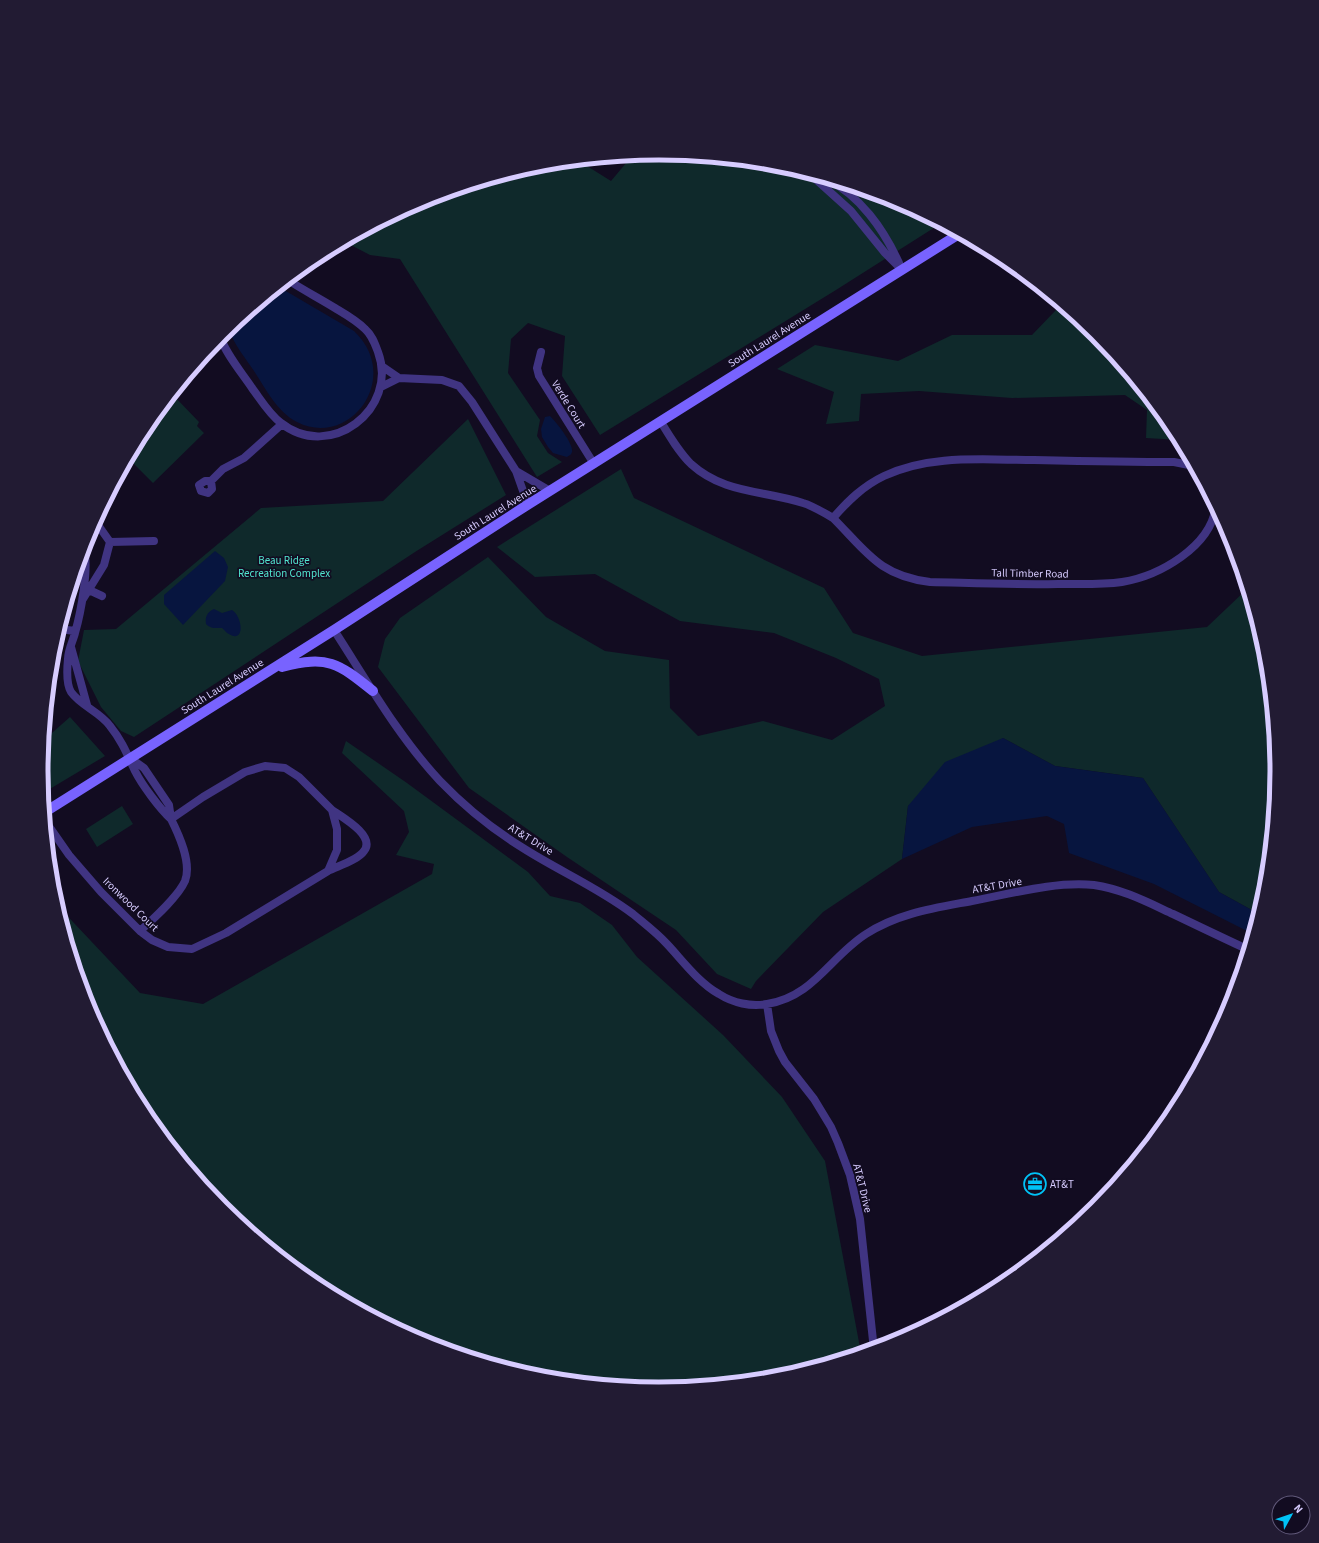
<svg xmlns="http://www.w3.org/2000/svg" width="1319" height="1543" viewBox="0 0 1319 1543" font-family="'Source Sans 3',sans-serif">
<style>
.green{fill:#0f292b}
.water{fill:#07153f}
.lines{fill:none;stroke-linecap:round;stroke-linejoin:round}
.minor{stroke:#403482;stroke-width:8}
.secondary{stroke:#7863ff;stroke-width:10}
.labels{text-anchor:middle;stroke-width:3.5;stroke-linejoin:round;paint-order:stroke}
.street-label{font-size:11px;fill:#d7ccff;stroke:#120c21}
.park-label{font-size:11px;fill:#52e5d0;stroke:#120c21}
.poi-label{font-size:11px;fill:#d7ccff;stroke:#120c21;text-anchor:start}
.rim{fill:none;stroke:#d7ccff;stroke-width:5}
</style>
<rect width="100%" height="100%" fill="#120c21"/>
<path class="green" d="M660,153l120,12 116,35 44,24 -104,66 -236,145 -38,-59 3,-40 -37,-13 -17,16 -3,34 32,47 -3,16 11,17 14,9 -25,15 -137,-218 -30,-4 -25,-13 78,-42 116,-35 40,-4 32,20 21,-25z
M1055,300l42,34 77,94 6,12 -34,-2 1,-28 -22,-15 -113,3 -93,-7 -58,3 -2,27 -33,3 8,-32 -57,-23 38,-24 83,16 54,-26h80l24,-25z
M173,395l26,27 -2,4 7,7 -51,50 -24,-24 16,-31z
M468,419l38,76 -91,57 -281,185 -13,-6 -20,-24 -23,-46 6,-31 32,-1 145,-121 122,-7z
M621,469l13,29 190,90 29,45 69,23 285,-29 40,-38 19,62 10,96 -7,8 6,45 -9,92 -7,22 -40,-22 -76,-114 -88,-12 -52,-28 -95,68 -6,53 -79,53 -67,69 -5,8 -34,-15 -41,-44 -109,-73 -98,-69 -91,-121 7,-28 15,-21 88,-61 58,60 59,34 64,9 1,48 28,28 65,-15 69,19 53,-34 -6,-27 -43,-21 -62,-25 -94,-12 -85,-47 -60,3 -38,-30z
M70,717l35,39 -62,37 -2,-22 3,-31z
M346,741l61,42 121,89 22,24 30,7 32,22 25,32 86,78 59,62 43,64 36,192 -81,25 -121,12 -120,-12 -116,-35 -107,-57 -94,-77 -77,-94 -57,-107 -31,-103 83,88 63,11 229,-130 2,-10 -38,-9 13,-23 -5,-21 -62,-58z
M122,806l11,18 -36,23 -11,-18z"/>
<path class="water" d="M279,287l75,44c49,46 -4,118 -57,91 -20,-10 -31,-33 -43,-51 -8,-12 -17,-23 -23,-36l-2,-7z
M550,416c6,6 24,28 22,36 -1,3 -2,3 -5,5l-14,-4 -5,-6 -6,-10 -1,-8 4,-12z
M215,551l9,7 4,9 -3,14 -42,44 -19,-21v-9z
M214,609l8,4 10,-3c11,7 13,34 -3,24 -3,-1 -4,-4 -7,-6 -7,0 -11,1 -16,-4 -1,-7 1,-12 8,-15z
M1003,738l52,28 88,12 76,114 40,22 -6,20 -99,-50 -85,-31 -5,-29 -17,-8 -75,11 -70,32 6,-53 37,-44z
M1276,747l2,25 -3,28 -6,-45z"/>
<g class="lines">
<path class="minor" d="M810,174l41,37 34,42 17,17
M826,179c34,16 58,51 73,84
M220,336c5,17 22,37 32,52 9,12 17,26 29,35 49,39 118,-14 97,-71 -3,-8 -6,-17 -13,-23 -9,-9 -20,-15 -30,-21 -16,-10 -32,-18 -47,-28
M541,352l-4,16 2,8 55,88
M383,367l16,11
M381,387l18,-9 43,2 17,6 13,16 44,69
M661,422c9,15 18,30 30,42 33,30 72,26 112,39 10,3 20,9 30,15
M1196,469l-7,-4 -15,-3c-46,0 -93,-1 -140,-2 -50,0 -104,-6 -150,16 -21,10 -36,25 -51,42 33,33 46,58 97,64 42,1 85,3 128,2 21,0 43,1 64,-2 37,-6 89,-35 94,-76
M211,481l1,8 -4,4 -7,-2 -2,-6 6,-4h6l12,-12 21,-11 38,-34
M528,505l-12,-34 34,20
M110,542l44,-1
M84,549c5,20 -3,63 -9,84 -2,8 -7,17 -7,26 -1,10 -2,25 3,33 10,14 29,20 39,34 12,15 17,28 25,45 7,14 25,38 36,48l-2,-14 -25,-37 -14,-10
M89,590l13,6
M83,599l21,-34 6,-23 -12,-17 -4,-2
M59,629l16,2
M334,630c33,51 64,106 106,151 25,26 52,48 83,67 36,23 76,40 110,66 12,10 24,19 34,30 16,17 31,38 52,50 14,9 32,13 48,10 46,-7 63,-47 99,-70 32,-21 69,-26 106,-33 38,-7 83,-20 122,-16 28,4 53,17 79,29 25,12 50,24 76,36
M71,647l16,58
M46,822l23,33 32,37 39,39 12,9 16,7 24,2 34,-16 102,-62 9,-21v-21l-5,-19 -33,-33 -14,-9 -20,-2 -20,6 -42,25 -32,22c8,16 21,44 14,62 -7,16 -32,38 -45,50
M328,871c10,-5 30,-11 36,-20 12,-15 -22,-34 -32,-41
M767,1004l4,27 8,20 6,11 29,37 17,28 7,16 12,32 10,44 14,131"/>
<path class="secondary" d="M282,667c46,-12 56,-4 91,24
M45,812l289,-182 187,-121 438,-275"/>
</g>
<defs>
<g id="office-ring" transform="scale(1.15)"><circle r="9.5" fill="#120c21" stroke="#00c3f7" stroke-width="1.5"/><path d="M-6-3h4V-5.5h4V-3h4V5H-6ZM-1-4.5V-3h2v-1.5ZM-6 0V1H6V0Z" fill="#00c3f7"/></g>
</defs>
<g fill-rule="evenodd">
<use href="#office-ring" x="1035" y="1184"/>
</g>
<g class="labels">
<g class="street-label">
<text transform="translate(769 339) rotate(-32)" y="4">South Laurel Avenue</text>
<text transform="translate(569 404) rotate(58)" y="4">Verde Court</text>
<text transform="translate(495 512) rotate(-32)" y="4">South Laurel Avenue</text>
<text transform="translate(1030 573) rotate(1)" y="4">Tall Timber Road</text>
<text transform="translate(222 686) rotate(-32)" y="4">South Laurel Avenue</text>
<text transform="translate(531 839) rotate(31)" y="4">AT&amp;T Drive</text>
<text transform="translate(997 885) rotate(-10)" y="4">AT&amp;T Drive</text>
<text transform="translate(131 904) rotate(44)" y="4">Ironwood Court</text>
<text transform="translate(863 1188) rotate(76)" y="4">AT&amp;T Drive</text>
</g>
<g class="park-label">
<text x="284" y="564">Beau Ridge<tspan x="284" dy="13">Recreation Complex</tspan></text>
</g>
<g class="poi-label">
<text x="1050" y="1188">AT&amp;T</text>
</g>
</g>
<path d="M0 0H1319V1543H0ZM48 771a611 611 0 1 1 1222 0a611 611 0 1 1-1222 0Z" fill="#221b33" fill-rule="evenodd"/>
<path class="rim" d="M48 771a611 611 0 1 1 1222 0a611 611 0 1 1-1222 0Z"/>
<g transform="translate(1291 1515) rotate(50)"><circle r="19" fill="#120c21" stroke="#61597a"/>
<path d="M0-3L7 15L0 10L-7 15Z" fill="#00c3f7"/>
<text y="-6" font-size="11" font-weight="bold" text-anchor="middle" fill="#d7ccff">N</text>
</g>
</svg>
